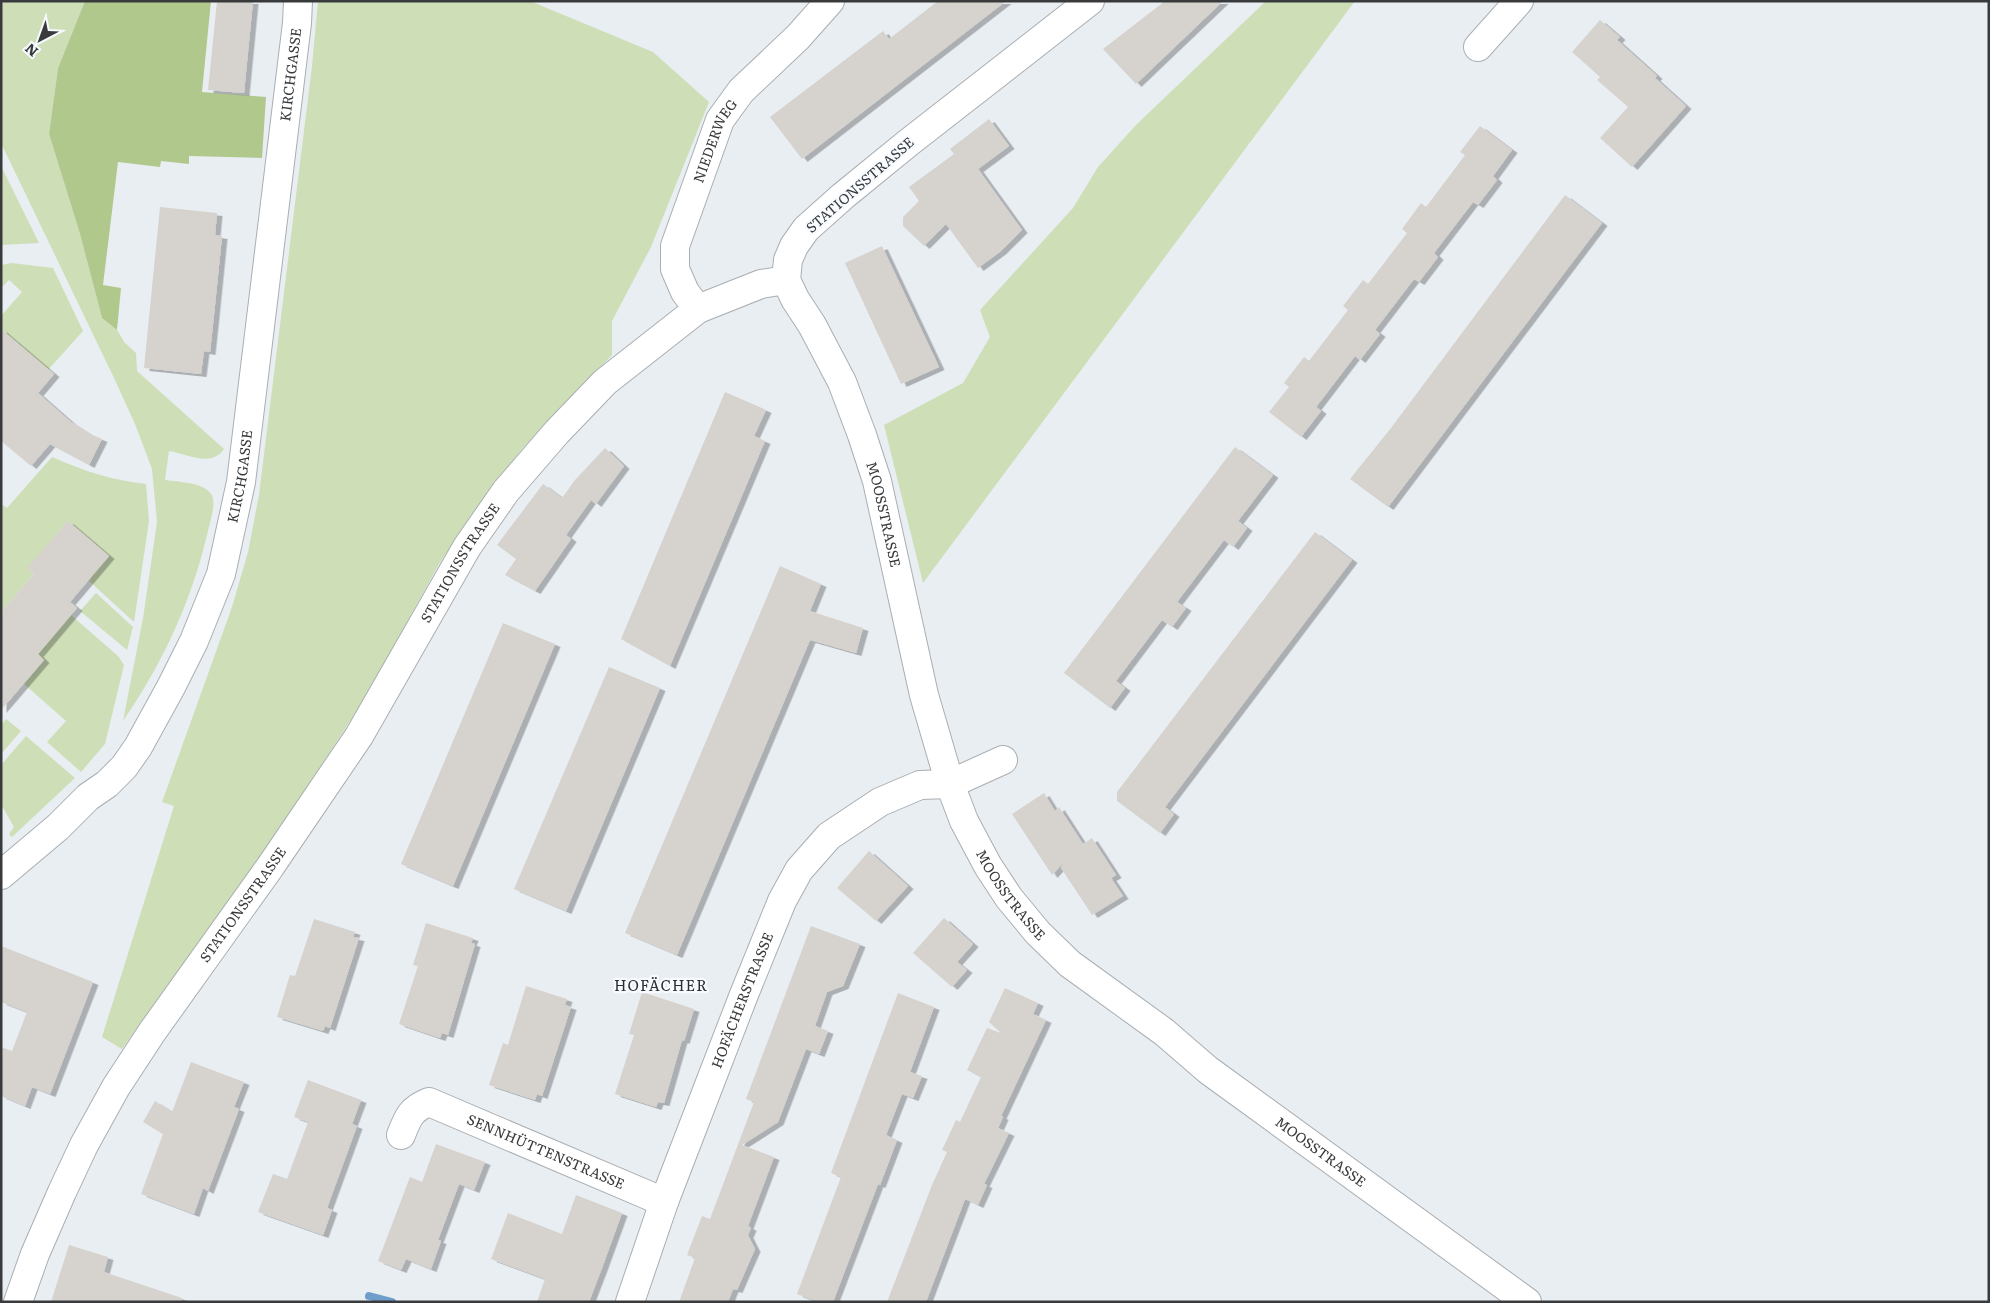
<svg xmlns="http://www.w3.org/2000/svg" width="1990" height="1303" viewBox="0 0 1990 1303" font-family="Literata,serif">
<style>
.green{fill:#cedeb7}
.forest{fill:#b1c88d}
.lines{fill:none;stroke-linecap:round;stroke-linejoin:round}
.stream{stroke:#6f9eca;stroke-width:8}
.building{fill:#d6d2cd;filter:url(#shadow)}
.minor-casing{stroke:#a9aeb2;stroke-width:30}
.major-casing{stroke:#a9aeb2;stroke-width:30}
.minor{stroke:#fff;stroke-width:28}
.major{stroke:#fff;stroke-width:28}
.labels{text-anchor:middle;stroke-width:4.5;stroke-linejoin:round;paint-order:stroke}
.street-label{font-size:14px;fill:#383a3c;stroke:#f7fbff}
.neighbourhood-label{font-size:15px;letter-spacing:1px;fill:#2b2f33;stroke:#f7fbff}
</style>
<defs>
<filter id="shadow"><feDropShadow dx="5.5" dy="3" stdDeviation="0" flood-color="#0004"/></filter>
</defs>
<rect width="100%" height="100%" fill="#e9eef3"/>
<path class="green" d="M1,1h84l-27,67 -9,66 31,100 22,84 15,12 8,13 11,10 1,18 87,78c-13,19 -37,5 -55,2l-4,29c13,2 38,2 46,14 6,9 -1,27 -3,37 -16,69 -45,132 -85,190l20,-103 14,-96 -5,-53 -17,-45 -21,-46 -113,-235z
M318,1h212l123,51 56,50 -58,145 -39,74v34l-91,95 -45,59 -37,55 -74,134 -91,140 -152,211 -20,-12 72,-231 -12,-4 70,-195 16,-55 11,-57 53,-429z
M1266,1h89l-432,582 -39,-158 79,-42 27,-46 -10,-27 93,-102 25,-41 38,-42z
M1,166l5,10 33,67 -38,2z
M12,263l41,5 30,63 -35,39 -47,-41v-13l21,-24 -13,-12 -8,8v-23z
M52,457c32,14 59,23 94,27l3,37 -15,101 -46,-42 21,-24 -41,-35 -40,47 6,6 -33,38v-108l6,4z
M96,593l37,34 -6,23 -47,-39z
M71,615l47,41 6,9 -19,79 -24,28 -34,-30 19,-21 -42,-37 20,-24 -6,-6z
M6,719l15,12 -20,23v-29z
M26,736l49,42 -63,59 -3,-3 5,-7 -13,-23v-39z"/>
<path class="forest" d="M85,1h126l-9,91 64,5 -4,61 -73,-2v8l-28,-3 -1,6 -42,-5 -15,123 18,3 -4,42 -15,-12 -22,-84 -31,-100 9,-66z"/>
<g class="lines">
<path class="stream" d="M369,1296l23,6"/>
</g>
<path class="building" d="M217,1h36l-9,92 -36,-3z
M938,1h68l-204,158 -32,-42 113,-86 6,8z
M1165,1h58l-87,83 -33,-35z
M1600,20l20,17 -3,3 40,36 -2,2 31,28 -54,61 -32,-29 28,-31 -31,-27 3,-3 -28,-25z
M989,119l20,27 -31,23 44,61 -21,21 -23,17 -32,-44 -22,22 -21,-20v-9l16,-16 -10,-14 45,-33 -4,-5z
M1480,126l32,24 -19,26 4,4 -19,25 -5,-3 -39,51 4,4 -19,25 -5,-3 -39,51 5,4 -20,26 -5,-4 -39,51 5,4 -20,26 -32,-25 20,-25 -5,-4 20,-26 5,4 39,-51 -5,-4 20,-26 5,4 39,-51 -5,-4 19,-26 5,4 39,-52 -5,-3z
M1565,195l37,28 -214,284 -38,-28 41,-51z
M160,207l57,6 -2,22 7,1 -8,79 -4,37 -6,-1 -3,23 -57,-6z
M882,246l57,121 -38,17 -56,-121z
M1,329l53,45 -16,19 33,29 19,12 12,5 -13,26 -39,-21 -19,22 -30,-25z
M725,392l41,18 -12,26 11,5 -95,225 -49,-27z
M1235,447l38,28 -35,46 9,7 -14,19 -9,-7 -47,62 9,6 -14,19 -10,-7 -46,61 9,7 -15,20 -46,-35z
M605,448l19,18 -28,38 -5,-4 -25,35 5,4 -36,52 -30,-16 11,-16 -19,-14 46,-61 19,14 13,-18z
M68,521l41,35 -39,46 7,6 -39,46 6,6 -43,50v-98l33,-38 -7,-6z
M1315,532l37,28 -187,247 9,7 -14,19 -43,-32v-9z
M780,566l41,18 -11,27 53,17 -7,25 -46,-13 -133,315 -52,-22z
M503,623l52,21 -102,242 -52,-22z
M609,667l51,21 -94,223 -52,-22z
M1044,793l11,18 4,-4 24,37 9,-6 24,37 -5,3 12,18 -31,19 -31,-47 3,-6 -12,13 -40,-61z
M869,851l39,35 -32,35 -39,-33z
M944,918l29,26 -16,18 10,8 -15,17 -39,-34z
M314,919l41,13 -2,5 6,1 -29,90 -5,-2 -2,5 -46,-14 13,-42 5,1z
M426,923l47,15 -2,5 4,1 -27,91 -6,-2 -2,5 -41,-14 19,-58 -5,-1z
M811,926l49,18 -17,42 -16,6 -12,34 13,5 -9,23 -13,-5 -28,73 -36,23 32,12 -26,69 3,2 -3,7 7,14 -18,41 -4,-1 -5,13h-49l16,-44 -8,-3 15,-39 8,3 44,-117 -8,-3z
M1,946l92,36 -43,112 -18,-7 -7,19 -24,-10v-49l11,4 15,-39 -26,-10z
M526,986l41,13 -2,6 6,2 -29,89 -5,-2 -2,6 -46,-15 14,-42 5,2z
M1005,988l33,15 -5,11 13,6 -45,96 2,1 -5,11 11,5 -25,51 3,1 -9,20 -13,-6 -39,103h-39l45,-117 15,-33 -5,-2 14,-30 4,2 21,-45 -14,-7 20,-42 14,5 -12,-11z
M642,992l52,17 -10,32 -2,-1 -18,63 -6,-1 -2,5 -41,-13 19,-59 -5,-1z
M898,993l36,14 -24,65 12,4 -9,22 -11,-4 -16,41 11,5 -17,45 -2,-1 -45,118h-15l-21,-8 44,-117 -10,-4z
M191,1062l53,20 -10,25 5,2 -31,82 -5,-3 -9,26 -53,-20 22,-60 -20,-12 12,-21 17,11z
M308,1080l53,20 -9,24 5,2 -30,82 5,2 -9,25 -65,-23 15,-38 14,5 21,-57 -14,-5z
M436,1144l49,18 -11,28 -15,-6 -21,56 3,1 -10,28 -25,-10 -5,11 -23,-9 32,-84 12,5z
M576,1195l46,18 -20,55 -13,34h-52l8,-23 -54,-20 17,-46 54,21z
M69,1245l39,12 -4,15 78,26 -1,4h-130z"/>
<g class="lines">
<g class="minor-casing">
<g id="minor">
<path d="M1478,47l41,-46"/>
<path id="s1" d="M698,309l-13,-17 -10,-23v-23l45,-126 21,-29 57,-54 32,-36"/>
<path id="s2" d="M1,875l57,-48 30,-30 19,-13 17,-17 14,-20 33,-60 23,-46 27,-67 20,-92 56,-459 1,-22"/>
<path id="s3" d="M401,1135c7,-18 10,-26 28,-33l235,100"/>
<path id="s4" d="M18,1302l17,-48 27,-62 22,-47 32,-58 36,-55 118,-165 89,-131 108,-189 39,-56 51,-59 48,-50 93,-73 63,-25 25,-4"/>
<path id="s5" d="M630,1302l34,-100 79,-205 39,-96 17,-31 30,-34 51,-34 40,-17 30,-1 53,-24"/>
</g>
</g>
<g class="major-casing">
<g id="major">
<path id="s6" d="M1090,1l-182,142 -65,53 -37,33 -12,17 -6,14 -2,20 9,19 17,26 30,57 20,53 15,46 47,214 26,89 14,37 24,45 21,32 29,35 32,31 94,68 44,38 319,232"/>
</g>
</g>
<use href="#minor" class="minor"/>
<use href="#major" class="major"/>
</g>
<g class="labels">
<g class="street-label">
<text dy="5" stroke="none"><textPath href="#s2" startOffset="885">KIRCHGASSE</textPath></text>
<text dy="5" stroke="none"><textPath href="#s1" startOffset="182">NIEDERWEG</textPath></text>
<text transform="translate(860 185) rotate(-41)" y="5">STATIONSSTRASSE</text>
<text dy="5" stroke="none"><textPath href="#s2" startOffset="480">KIRCHGASSE</textPath></text>
<text dy="5" stroke="none"><textPath href="#s6" startOffset="676">MOOSSTRASSE</textPath></text>
<text dy="5" stroke="none"><textPath href="#s4" startOffset="864">STATIONSSTRASSE</textPath></text>
<text dy="5" stroke="none"><textPath href="#s6" startOffset="1081">MOOSSTRASSE</textPath></text>
<text dy="5" stroke="none"><textPath href="#s4" startOffset="459">STATIONSSTRASSE</textPath></text>
<text dy="5" stroke="none"><textPath href="#s5" startOffset="322">HOFÄCHERSTRASSE</textPath></text>
<text dy="5" stroke="none"><textPath href="#s3" startOffset="172">SENNHÜTTENSTRASSE</textPath></text>
<text dy="5" stroke="none"><textPath href="#s6" startOffset="1486">MOOSSTRASSE</textPath></text>
</g>
<g class="neighbourhood-label">
<text x="661" y="991">HOFÄCHER</text>
</g>
</g>
<rect width="1990" height="1303" fill="none" stroke="#383a3c" stroke-width="5"/>
<g transform="translate(40 40) rotate(221)" stroke="#f7fbff" stroke-width="4" paint-order="stroke">
<path d="M0-4L9 19L0 12L-9 19Z" fill="#383a3c"/>
<text y="-8" font-size="14" font-weight="bold" text-anchor="middle" fill="#383a3c">N</text>
</g>
</svg>
